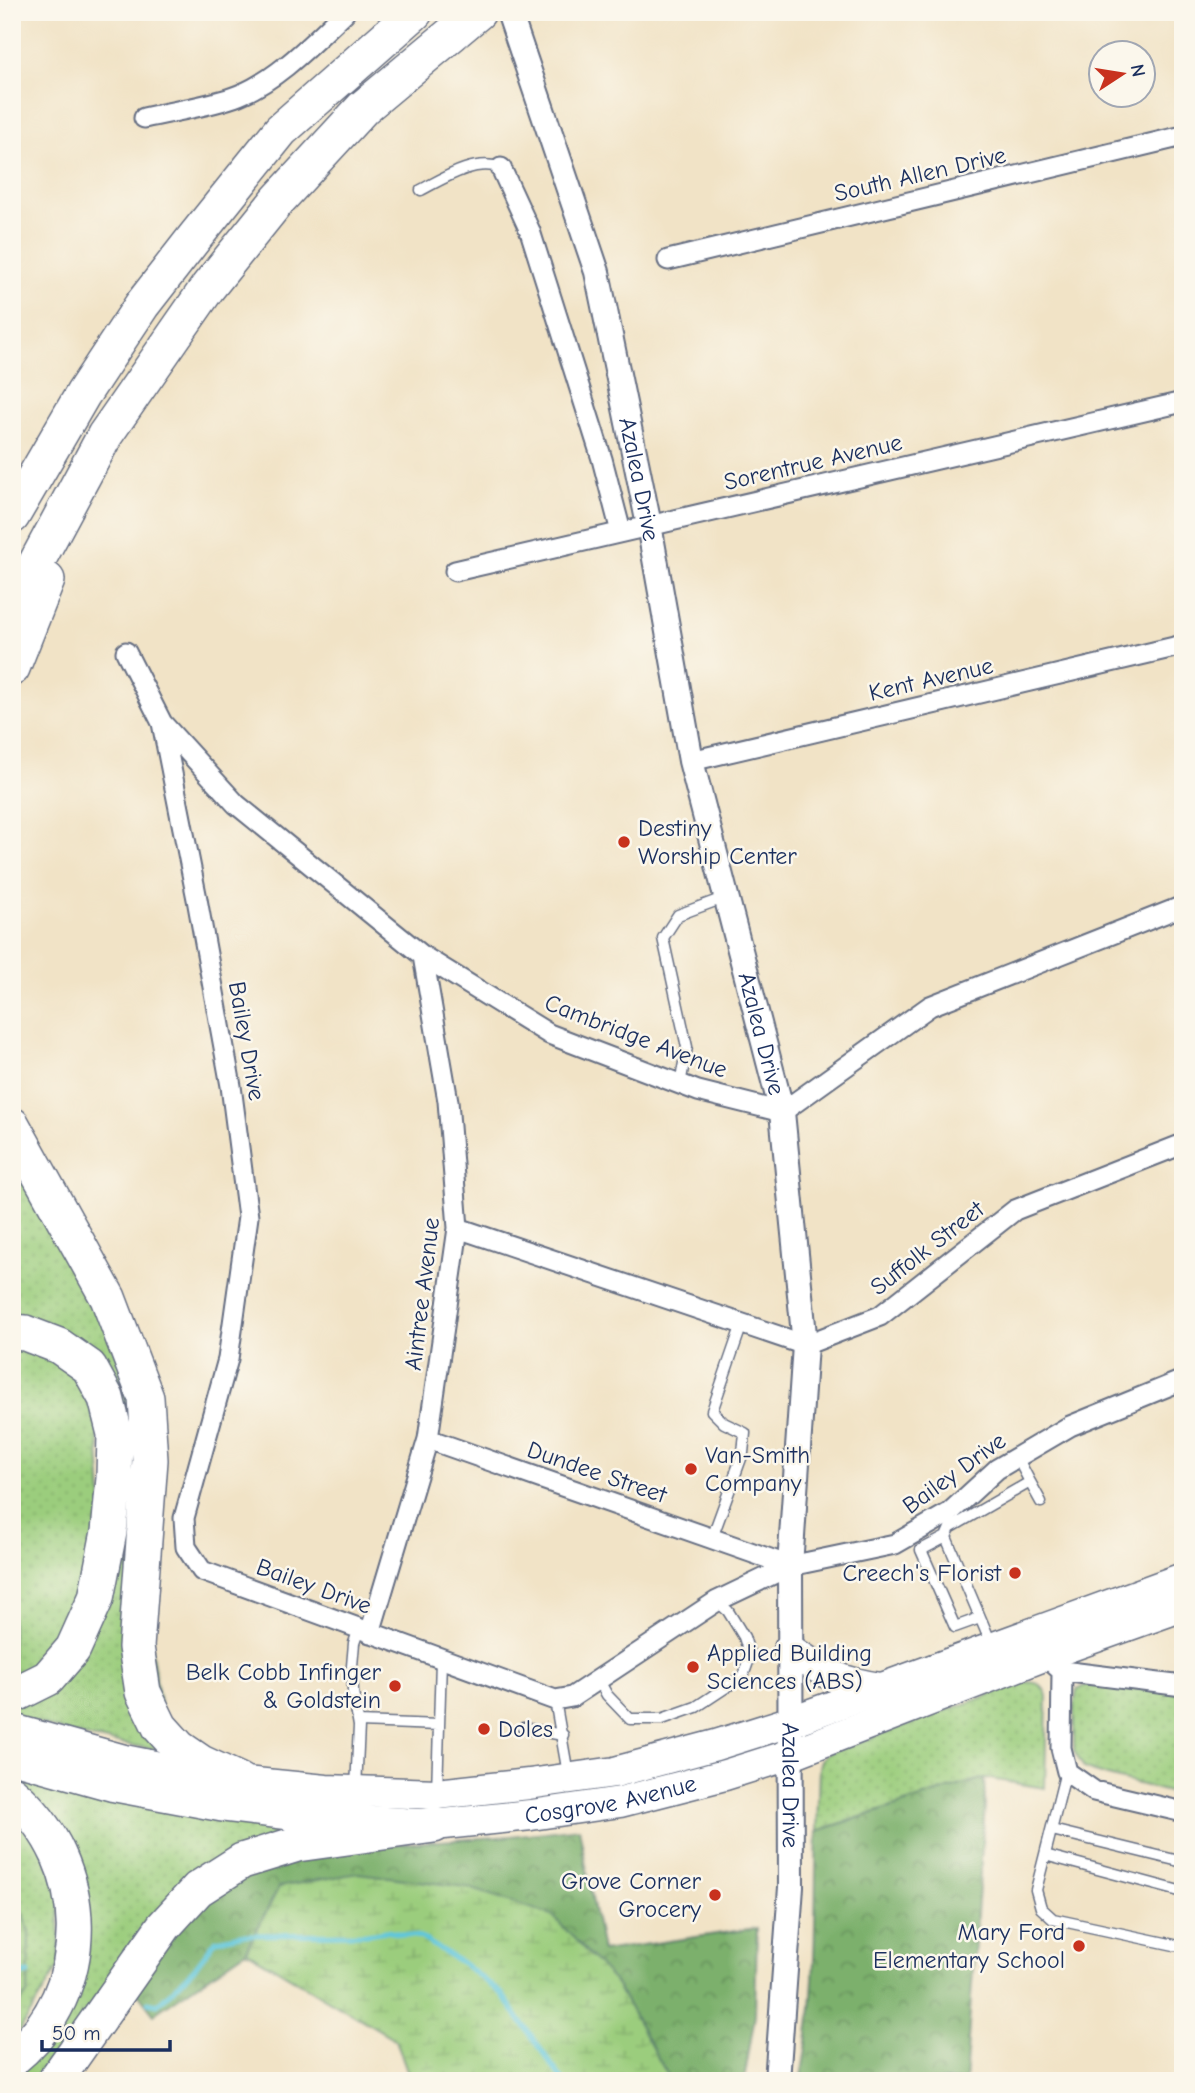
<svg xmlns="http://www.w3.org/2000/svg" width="1195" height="2093" viewBox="0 0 1195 2093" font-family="'Comic Neue',sans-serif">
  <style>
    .grass { fill: url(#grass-dots); stroke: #5b7e6e; stroke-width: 2 }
    .forest { fill: url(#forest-crowns); stroke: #4c7065; stroke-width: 2 }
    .wetland { fill: url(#wetland-marsh); stroke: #5b7e6e; stroke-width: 2 }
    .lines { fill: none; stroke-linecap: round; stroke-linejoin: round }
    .stream { stroke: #5fc6db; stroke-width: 5 }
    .service-casing { stroke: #666e82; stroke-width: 13 }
    .minor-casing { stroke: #666e82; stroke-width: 23 }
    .tertiary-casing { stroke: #666e82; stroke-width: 28 }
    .primary-casing { stroke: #666e82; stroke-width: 33 }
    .motorway-casing { stroke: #666e82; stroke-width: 38 }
    .service { stroke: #fff; stroke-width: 10 }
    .minor { stroke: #fff; stroke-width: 19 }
    .tertiary { stroke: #fff; stroke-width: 24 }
    .primary { stroke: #fff; stroke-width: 30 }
    .motorway { stroke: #fff; stroke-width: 35 }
    .poi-dot { fill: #c8321e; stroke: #fbf7ec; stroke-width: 2.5 }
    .labels { text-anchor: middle; stroke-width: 5; stroke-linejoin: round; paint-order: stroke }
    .street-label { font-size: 24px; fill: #1b2f5e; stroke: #fbf7ec }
    .poi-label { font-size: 24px; fill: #1b2f5e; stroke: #fbf7ec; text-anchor: start }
  </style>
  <defs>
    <pattern id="grass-dots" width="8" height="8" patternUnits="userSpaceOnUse" patternTransform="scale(1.75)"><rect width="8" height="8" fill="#9bcd7d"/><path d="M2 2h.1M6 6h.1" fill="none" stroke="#85b06e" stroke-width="1.8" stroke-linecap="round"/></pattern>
    <pattern id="forest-crowns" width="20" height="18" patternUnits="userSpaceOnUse" patternTransform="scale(1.75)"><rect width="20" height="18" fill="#7cb06c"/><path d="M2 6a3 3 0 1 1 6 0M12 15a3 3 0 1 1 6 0" fill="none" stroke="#65905c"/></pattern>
    <pattern id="wetland-marsh" width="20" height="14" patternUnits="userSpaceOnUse" patternTransform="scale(1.75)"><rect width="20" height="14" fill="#9bcd7d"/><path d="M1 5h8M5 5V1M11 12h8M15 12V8" fill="none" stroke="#85b06e"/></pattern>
  </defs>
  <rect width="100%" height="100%" fill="#fbf7ec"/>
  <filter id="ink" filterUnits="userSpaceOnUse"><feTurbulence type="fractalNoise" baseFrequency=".0143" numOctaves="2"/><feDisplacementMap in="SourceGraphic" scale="14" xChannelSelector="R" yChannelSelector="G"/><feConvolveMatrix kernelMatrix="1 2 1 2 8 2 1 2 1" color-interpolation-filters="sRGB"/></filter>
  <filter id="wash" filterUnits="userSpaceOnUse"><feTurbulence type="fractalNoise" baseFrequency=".00686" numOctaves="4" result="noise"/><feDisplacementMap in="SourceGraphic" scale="28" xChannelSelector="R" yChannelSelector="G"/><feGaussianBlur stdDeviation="1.57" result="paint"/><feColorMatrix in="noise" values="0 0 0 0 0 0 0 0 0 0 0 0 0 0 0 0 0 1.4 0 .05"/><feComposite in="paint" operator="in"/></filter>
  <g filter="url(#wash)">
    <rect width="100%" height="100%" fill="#f1e3c6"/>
    <!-- grass -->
    <path class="grass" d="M12,1143L80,1265L133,1394L134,1545L168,1752L80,1736L12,1715V1704L110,1586L113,1396L12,1318Z
      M12,1339L51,1354L84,1388L98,1432L103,1515L74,1619L54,1653L12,1682Z
      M1025,1682C1037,1682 1043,1684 1047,1696L1045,1788L984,1778L817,1831L819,1768L821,1759L826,1754Z
      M1090,1684L1183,1693V1796L1100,1774L1084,1768L1074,1751V1709L1077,1689Z
      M20,1782L38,1783L281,1827L280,1835L41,2081H12V2072L84,1955Z
      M12,1806L43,1847L59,1897L60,1964L12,2044V2011L28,1992L29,1931L12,1886Z"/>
    <!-- forest -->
    <path class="forest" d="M984,1778L985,1804L965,2081H800C818,2000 814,1914 817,1831Z
      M579,1828L602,1951L757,1928L755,2015L744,2081H671L614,1981L279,1887L246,1951L154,2014L134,1988L191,1908L230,1877L299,1851L511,1836Z"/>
    <!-- wetland -->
    <path class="wetland" d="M358,1873L466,1887L552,1915L614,1981L671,2081H411L396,2040L246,1951L279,1887Z
      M12,1886L29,1931L28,1993L12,2011Z"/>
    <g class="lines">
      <!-- stream -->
      <path class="stream" d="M12,1976L29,1973
        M148,2002L158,2004L194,1969L216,1940L241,1935L367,1934L386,1931L420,1937L462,1963L502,1994L563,2081"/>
    </g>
  </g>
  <g filter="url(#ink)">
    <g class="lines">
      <!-- service casing -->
      <g class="service-casing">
        <path id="service" d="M421,190C444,178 475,158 501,168
          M680,1084L687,1047L663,938L678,915L726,897
          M1017,1457L1030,1482
          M946,1537L950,1528L1030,1482L1041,1502
          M712,1538L743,1453L745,1433L724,1423L712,1411L742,1324
          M980,1618L955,1627L921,1550L946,1537L991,1643
          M598,1679L607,1695L630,1719H662L696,1707L743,1676L750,1656L744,1637L728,1611L717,1601
          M555,1700L568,1774
          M359,1722L439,1725
          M523,1728L563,1735
          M1066,1771L1036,1890L1041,1908L1053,1919L1179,1946L1183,1943
          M356,1788L359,1726L353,1692L352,1666L354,1643L359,1629
          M437,1792L441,1660
          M1052,1830L1183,1862
          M1045,1855L1183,1892"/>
      </g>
      <!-- minor casing -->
      <g class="minor-casing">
        <path id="minor" d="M144,118C173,111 212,106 239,95C279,79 313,42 345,12
          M501,168L530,231L602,459L621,532
          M668,260L1183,136
          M455,571L1183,402
          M126,652L162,723L236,804L423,956L549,1034L698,1091L782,1112L930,1006L1183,906
          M162,723L197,899L231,1086L248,1217L228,1359L184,1518L186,1547L202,1571L555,1700L572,1697L717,1601L790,1566L895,1544L949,1513L997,1469L1070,1426L1183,1380
          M691,761L1183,645
          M458,1228L805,1345L880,1316L1015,1210L1183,1144
          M428,1439L790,1566
          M370,1633L428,1439L458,1228L448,1101L423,956
          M1054,1664L1062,1671L1183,1686
          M1062,1671L1061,1748L1067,1772L1094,1791L1183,1812"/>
      </g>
      <!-- tertiary casing -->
      <g class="tertiary-casing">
        <g id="tertiary">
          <path id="s1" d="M509,12L597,272L649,525L691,761L782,1112L805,1345L790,1566L791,1887L777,2081"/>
        </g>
      </g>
      <!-- primary casing -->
      <g class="primary-casing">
        <g id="primary">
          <path d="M789,1649C826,1674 837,1682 881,1688"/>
          <path d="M12,1729L124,1760L225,1780L326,1790L437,1794L529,1784L615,1772L716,1745L789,1722L1183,1578"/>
          <path id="s2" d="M12,1758L113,1786L220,1806L319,1818L434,1825L531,1815L620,1802L725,1775L789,1755L1046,1655L1183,1606"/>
        </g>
      </g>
      <!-- motorway casing -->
      <g class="motorway-casing">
        <path id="motorway" d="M12,516L83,394L142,305L195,237L281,130L415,12
          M12,608L105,435L208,287L278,200L363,108L478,12
          M12,668L47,580
          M12,1125L108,1298L146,1398L150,1460L136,1647L143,1692L160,1727L179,1748L201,1763L240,1781
          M12,1332L25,1333L59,1346L89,1367L106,1398L115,1434L114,1478L109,1532L96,1598L73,1649L48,1678L12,1696
          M12,1794C93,1862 97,1991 12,2059
          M55,2081L164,1926L198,1889L242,1861L297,1844L434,1825"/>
      </g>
      <!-- service -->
      <use href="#service" class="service"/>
      <!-- minor -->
      <use href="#minor" class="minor"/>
      <!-- tertiary -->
      <use href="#tertiary" class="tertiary"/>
      <!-- primary -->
      <use href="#primary" class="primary"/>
      <!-- motorway -->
      <use href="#motorway" class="motorway"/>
    </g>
  </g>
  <!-- markers -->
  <g class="poi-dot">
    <circle cx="624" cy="842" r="7"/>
    <circle cx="691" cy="1469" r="7"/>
    <circle cx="1015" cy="1573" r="7"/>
    <circle cx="693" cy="1667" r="7"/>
    <circle cx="395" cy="1686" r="7"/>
    <circle cx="484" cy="1729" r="7"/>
    <circle cx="715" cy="1895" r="7"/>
    <circle cx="1079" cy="1946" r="7"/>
  </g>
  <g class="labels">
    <!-- street labels -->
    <g class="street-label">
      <text transform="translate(920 174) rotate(-13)" y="8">South Allen Drive</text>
      <text transform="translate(813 462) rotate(-13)" y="8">Sorentrue Avenue</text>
      <text dy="8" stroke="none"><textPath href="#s1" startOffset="486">Azalea Drive</textPath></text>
      <text transform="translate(931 679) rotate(-13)" y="8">Kent Avenue</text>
      <text dy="8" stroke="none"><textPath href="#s1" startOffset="1054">Azalea Drive</textPath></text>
      <text transform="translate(636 1036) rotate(21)" y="8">Cambridge Avenue</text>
      <text transform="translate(247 1041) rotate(80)" y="8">Bailey Drive</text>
      <text transform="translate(927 1248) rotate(-38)" y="8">Suffolk Street</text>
      <text transform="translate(422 1294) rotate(-83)" y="8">Aintree Avenue</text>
      <text transform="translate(597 1472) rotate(19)" y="8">Dundee Street</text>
      <text transform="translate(954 1473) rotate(-36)" y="8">Bailey Drive</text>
      <text transform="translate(314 1586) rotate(20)" y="8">Bailey Drive</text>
      <text dy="8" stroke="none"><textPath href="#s1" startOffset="1810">Azalea Drive</textPath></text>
      <text dy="8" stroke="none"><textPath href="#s2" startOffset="607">Cosgrove Avenue</textPath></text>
    </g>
    <!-- poi labels -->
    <g class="poi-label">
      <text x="638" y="836">Destiny<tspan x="638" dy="28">Worship Center</tspan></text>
      <text x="705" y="1463">Van-Smith<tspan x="705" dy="28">Company</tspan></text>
      <text x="1001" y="1581" text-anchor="end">Creech's Florist</text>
      <text x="707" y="1661">Applied Building<tspan x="707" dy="28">Sciences (ABS)</tspan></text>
      <text x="381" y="1680" text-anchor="end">Belk Cobb Infinger<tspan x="381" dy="28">&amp; Goldstein</tspan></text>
      <text x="498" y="1737">Doles</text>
      <text x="701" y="1889" text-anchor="end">Grove Corner<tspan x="701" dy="28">Grocery</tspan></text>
      <text x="1065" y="1940" text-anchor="end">Mary Ford<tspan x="1065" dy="28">Elementary School</tspan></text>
    </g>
  </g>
  <!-- margin -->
  <rect width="1195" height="2093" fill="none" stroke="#fbf7ec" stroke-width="42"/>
  <!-- north arrow -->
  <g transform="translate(1122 74) rotate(78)"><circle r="33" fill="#fbf7ec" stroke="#a1a7b3" stroke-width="2"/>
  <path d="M0-5L12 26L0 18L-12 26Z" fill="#c8321e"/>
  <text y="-10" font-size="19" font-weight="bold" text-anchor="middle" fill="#1b2f5e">N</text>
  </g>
  <!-- scale -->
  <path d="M42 2040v10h128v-10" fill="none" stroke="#1b2f5e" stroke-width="3.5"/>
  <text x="52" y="2040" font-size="21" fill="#1b2f5e" stroke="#fbf7ec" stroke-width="5" paint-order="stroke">50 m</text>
</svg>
